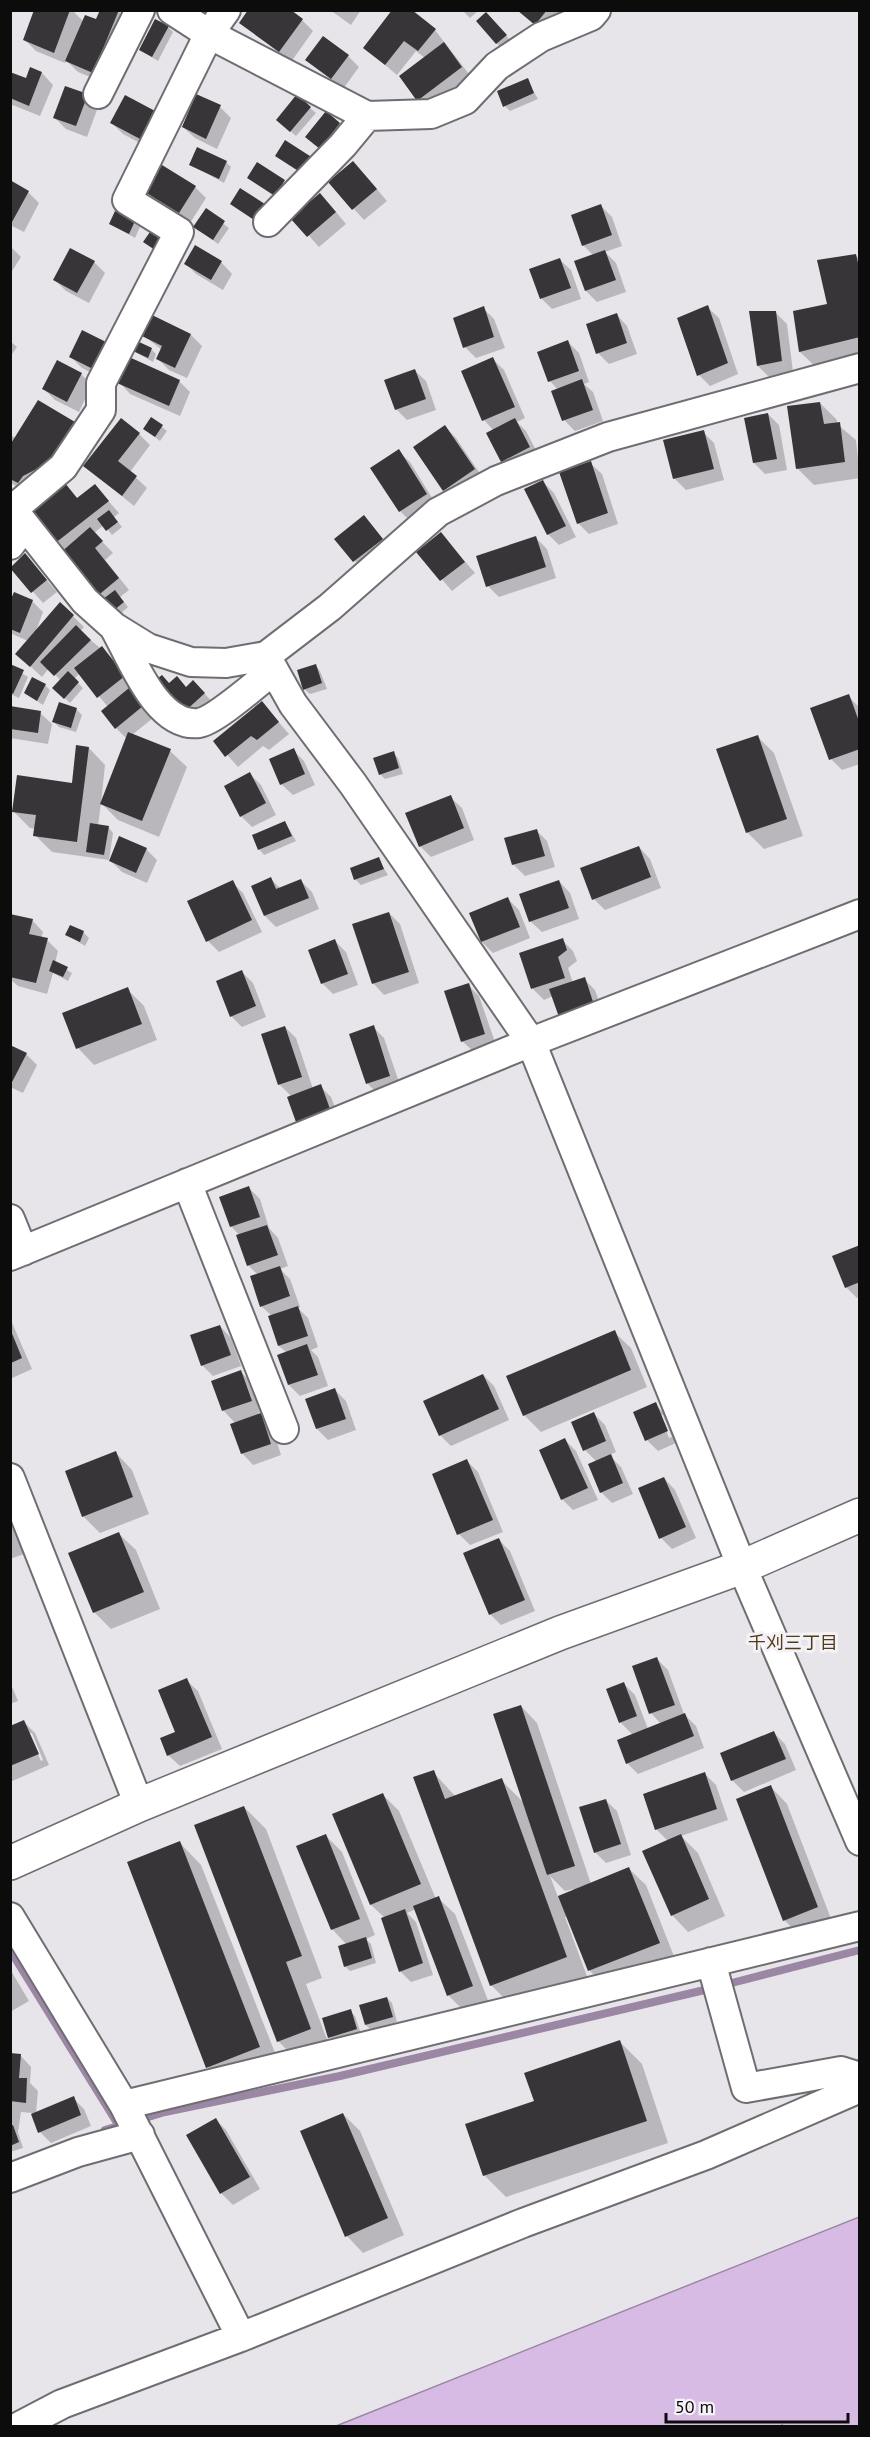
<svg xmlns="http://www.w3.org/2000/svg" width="870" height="2437" viewBox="0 0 870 2437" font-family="'PT Sans','Noto Sans JP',sans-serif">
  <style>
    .water { fill: #d8bbe5; stroke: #9b86a4; stroke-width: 1.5 }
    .shadow { fill: #0003; fill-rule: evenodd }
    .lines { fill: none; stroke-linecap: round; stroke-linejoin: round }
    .stream { stroke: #9b86a4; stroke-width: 8 }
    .river { stroke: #d8bbe5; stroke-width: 44 }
    .building { fill: #373538 }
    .minor-casing { stroke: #6f6d71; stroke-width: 32 }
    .tertiary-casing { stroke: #6f6d71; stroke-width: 36 }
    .minor { stroke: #fff; stroke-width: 28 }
    .tertiary { stroke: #fff; stroke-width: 33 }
    .labels { text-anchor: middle; stroke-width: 6; stroke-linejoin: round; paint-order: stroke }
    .neighbourhood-label { font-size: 18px; fill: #503d17; stroke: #f5f2f7 }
  </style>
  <rect width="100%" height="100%" fill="#e8e5ea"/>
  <!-- water -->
  <path class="water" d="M859,2217V2391L780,2426H336Z"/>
  <!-- shadow -->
  <path class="shadow" d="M36,10H72L84,22L97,21L118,11L130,22L105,83L78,72L66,60L65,63L36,51L25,40Z
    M330,10H361L351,25Z
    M462,10H479L470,18Z
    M517,10H567L547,35Z
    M486,14L511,41L502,49L478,22Z
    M302,20L313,31L291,62L241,23Z
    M168,27L173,32L158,61L140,50Z
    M435,30L472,78L430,111L401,77L425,58L416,51L397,75L365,48Z
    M348,56L359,67L343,89L307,60Z
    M31,69L42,73L53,85L40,116L10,104V73L27,79Z
    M527,80L538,99L510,111L505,106Z
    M87,96L98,107L87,137L66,129L55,118Z
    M126,97L153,150L123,134L112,123Z
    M297,97L316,113L296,136L283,125Z
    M220,107L231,118L217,149L195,138L183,127Z
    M326,113L345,130L325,153L312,142Z
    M226,162L231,167L224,183L190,164Z
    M258,164L289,187L281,201L249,178Z
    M364,174L387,201L364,220L330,183Z
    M10,182L28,192L39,203L24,232L10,225Z
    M195,187L206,198L190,223L158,202L147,191Z
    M331,206L346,224L319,247L293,218Z
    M601,206L612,217L622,246L605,252L616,263L626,292L597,302L586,291L594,256L583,245Z
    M206,211L229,228L218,244L195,227Z
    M115,213L140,227L135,238L110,224Z
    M10,246L21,257L10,274Z
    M195,247L221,262L232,274L223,290L196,274L185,263Z
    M855,255L860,259V358L817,368L800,352L795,312L828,305Z
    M559,259L571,270L581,299L552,309L541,298Z
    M94,262L105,273L89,303L66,291L55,280Z
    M707,307L719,318L738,374L710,386L699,375Z
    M483,308L494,319L505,348L476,358L465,347Z
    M776,313L787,324L793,372L769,377L758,366Z
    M616,314L627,326L637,354L609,364L598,353Z
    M153,317L191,335L202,346L187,378L169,370L158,359L162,350L144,336Z
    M83,332L106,380L82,368L71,357Z
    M10,341L17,347L10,357Z
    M568,342L579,353L589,382L584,384L593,392L603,421L575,431L564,420L558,390L550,381Z
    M151,349L156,354L153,362L134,351Z
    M493,359L504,370L525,418L517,422L526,431L540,458L513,472L502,461L494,431L484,420L463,372Z
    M414,370L426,381L436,410L407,420L396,409Z
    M81,374L92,385L79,412L55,400L44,389Z
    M179,381L190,392L180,416L130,394L119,382Z
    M39,402L74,424L91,440L35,499L10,482V434L16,439Z
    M820,403L837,420V424L856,440L860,478L814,485L797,468Z
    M768,414L779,425L787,470L765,474L754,463Z
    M152,419L167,431L160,441L145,429Z
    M445,427L456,438L485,481L455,501L444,490L415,447Z
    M703,432L714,443L724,480L686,490L675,479L665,442Z
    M139,434L150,445L130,472L147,488L134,506L85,466Z
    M398,451L410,462L437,506L411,522L400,511L373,468Z
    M590,463L602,474L618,524L589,534L578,523Z
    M543,482L554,493L576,537L559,545L548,534Z
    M65,485L78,499L95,486L119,513L114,517L122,527L112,535L104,525L94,533L113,553L105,560L129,590L120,597L128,607L119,615L108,608L55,543Z
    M364,517L393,551L365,572L336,539Z
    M441,534L475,573L452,591L418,552Z
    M535,537L547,549L556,578L499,597L488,586Z
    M25,555L57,592L43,603L11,567Z
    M32,601L43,612L36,631L73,616L84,627L80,631L113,659L135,688L130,691L153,718L132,735L170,751L187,767L159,837L118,820L101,803L98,826L108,827L113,833L109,860L52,852L35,835L36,829L30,828L14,812L73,784L89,748L105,765L101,803L127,739L116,728L108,707L80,673L74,679L83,688L70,703L54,688L61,681L49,668L42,677L17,654L28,641L10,633V605Z
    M315,665L320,671L327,689L310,694L304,689Z
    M10,666L28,677L19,698L10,694Z
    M45,685L50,690L43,705L25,693Z
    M170,685L204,693L215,705L195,723Z
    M848,696L859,707L860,764L842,770L831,759Z
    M262,703L289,734L269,750L263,746L238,767L215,741Z
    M60,704L77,710L82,715L76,732L59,727L54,722Z
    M10,708L40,713L52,724L48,744L10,738Z
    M757,736L774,753L803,836L764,849L747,832Z
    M293,750L304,761L315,785L293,795L281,784Z
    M393,753L398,758L403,774L385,779L380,774Z
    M250,774L261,785L276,815L252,827L241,816Z
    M450,797L462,808L474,840L431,857L420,846Z
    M285,822L296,841L264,855L259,849Z
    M536,830L547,841L555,867L525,876L514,865L506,839Z
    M639,847L650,859L661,888L605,910L594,899Z
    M146,849L157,860L147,883L122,872L111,861Z
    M378,859L388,875L361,885L355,879Z
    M271,879L281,889L301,881L312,892L319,909L276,927L265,916Z
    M559,881L570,893L579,919L542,932L530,921Z
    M232,882L243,893L262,932L219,952L208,941Z
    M508,899L519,910L530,938L493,953L482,942Z
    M389,913L400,924L419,983L384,995L373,983Z
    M10,915L32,920L43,932L41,938L47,940L58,951L55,963L72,973L68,981L53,973L47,994L18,986L10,979Z
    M83,932L89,938L85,946L67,935Z
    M562,940L573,951L577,961L568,968L573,983L584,979L595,990L604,1016L553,996L544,1000L533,989L521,954Z
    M335,941L346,952L358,985L333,994L322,983Z
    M242,972L253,983L266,1017L242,1027L231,1016Z
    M468,985L479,996L496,1045L474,1052L462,1041Z
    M127,989L144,1006L157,1040L94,1065L78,1048Z
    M285,1027L296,1038L313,1089L320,1086L331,1097L340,1120L309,1132L298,1121L292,1097L279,1084Z
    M373,1027L384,1038L401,1088L379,1095L368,1084L351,1035Z
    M10,1047L26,1054L37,1065L23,1093L10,1087Z
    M249,1188L260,1199L269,1228L278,1238L288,1266L280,1269L290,1279L300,1307L298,1308L308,1318L318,1347L311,1350L318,1357L328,1386L300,1396L289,1385L287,1353L279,1346L269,1317L272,1316L261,1306L258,1275L248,1265L240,1236L231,1226Z
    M860,1247V1297L857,1298L846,1287Z
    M10,1318L32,1369L10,1379Z
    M220,1326L231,1338L241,1366L213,1376L202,1365Z
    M614,1332L631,1348L647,1387L541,1432L524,1415Z
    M241,1372L252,1383L262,1412L258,1413L272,1426L281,1455L253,1465L242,1453L236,1424L223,1410Z
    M483,1375L494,1386L509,1420L451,1446L440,1435Z
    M335,1390L346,1401L356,1430L328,1440L317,1429Z
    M655,1404L666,1415L678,1442L658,1451L647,1440ZM660,1415H663L672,1437L669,1438Z
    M594,1414L605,1425L616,1452L609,1455L621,1467L633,1494L612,1503L601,1492L597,1462L585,1450Z
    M565,1440L576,1451L598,1500L573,1510L562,1499Z
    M116,1453L132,1470L149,1514L100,1533L83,1516Z
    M467,1461L478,1472L503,1532L470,1545L459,1534L434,1475Z
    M664,1478L675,1490L696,1538L672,1549L661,1538Z
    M10,1517L24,1554L10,1559Z
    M119,1534L136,1550L160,1609L111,1629L94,1612Z
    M499,1540L510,1551L535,1611L501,1625L490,1614Z
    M657,1659L668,1670L684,1714L696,1726L704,1748L638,1774L627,1763L633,1735L620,1722L624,1684L635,1695L648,1729L661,1724L651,1713L634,1667Z
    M186,1680L198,1691L222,1749L180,1766L168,1755L177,1732Z
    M10,1682L18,1701L10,1704Z
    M521,1706L537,1723L591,1884L629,1869L646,1885L675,1959L606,1987L590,1971L568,1916L565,1917L588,1979L513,2007L491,1985L433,1772L456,1797L501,1780L525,1804ZM550,1876L565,1891L573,1889L574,1891L558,1897Z
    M24,1722L35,1733L49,1765L10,1782V1728ZM28,1733H32L43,1760L41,1761Z
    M774,1733L785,1744L796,1770L744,1792L732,1780L722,1754Z
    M705,1774L716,1785L728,1820L681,1836L698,1853L725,1916L688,1932L672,1915L668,1841L656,1829Z
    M771,1787L787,1804L833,1924L801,1936L784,1920Z
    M382,1794L399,1811L436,1899L438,1898L455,1914L489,2003L465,2012L449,1996L416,1909L407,1913L416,1922L433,1975L411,1982L400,1971L385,1918L371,1905L333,1815Z
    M605,1800L617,1811L631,1855L606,1863L595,1852Z
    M244,1807L266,1829L322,1978L306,1984L331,2050L300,2063L278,2041Z
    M325,1835L342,1852L375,1935L366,1939L371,1944L376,1963L350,1971L345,1966L347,1945L332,1929Z
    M180,1843L201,1865L281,2068L229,2089L208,2067Z
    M10,1969L29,2001L10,2012Z
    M387,1998L392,2003L397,2022L371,2030L366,2025Z
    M350,2011L355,2016L361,2034L335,2043L330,2037Z
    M620,2042L642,2064L668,2143L506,2197L484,2175L536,2102Z
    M10,2055H20L31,2067L30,2083L38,2091L36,2113L73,2098L84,2109L91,2126L51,2143L40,2132L32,2113L21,2112L18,2132L23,2148L10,2152Z
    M343,2114L360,2131L404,2235L363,2253L347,2236Z
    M215,2119L226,2130L260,2189L233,2205L222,2194L188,2135Z"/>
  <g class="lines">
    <!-- stream -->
    <path class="stream" d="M10,1950L119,2126
      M724,1985L860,1950
      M105,2130L165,2112L340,2076L713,1988"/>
    <!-- river -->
    <path class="river" d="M805,2426L860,2405"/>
  </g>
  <!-- building -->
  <path class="building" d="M34,10H70L54,53L23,40Z
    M100,10H119L93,73L65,61L85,15L96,19Z
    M248,10H291L303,19L279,52L239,23Z
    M392,10H412L436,29L418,51L404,41L385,65L363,48Z
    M517,10H547L535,25Z
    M486,12L507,35L496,44L476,21Z
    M155,19L169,26L152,57L139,50Z
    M323,36L349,55L331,79L305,60Z
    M444,42L462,67L417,101L399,76Z
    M30,67L42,72L29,106L10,98V72L26,78Z
    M528,78L534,93L503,107L497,91Z
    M65,86L88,94L76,126L53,118Z
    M196,94L221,105L206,139L182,127Z
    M297,94L311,107L290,132L276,120Z
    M125,95L157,112L142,140L110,123Z
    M326,111L340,123L320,149L305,137Z
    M285,140L313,158L303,174L275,156Z
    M197,147L227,161L219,179L189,165Z
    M353,161L377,189L352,210L328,182Z
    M257,162L285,180L275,196L247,178Z
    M162,165L196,186L179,213L145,192Z
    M10,180L29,191L12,222L10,221Z
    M240,188L268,206L257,222L230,204Z
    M320,193L336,212L307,237L290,218Z
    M601,204L612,235L582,246L571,215Z
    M206,208L225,221L213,240L193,227Z
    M115,211L135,221L129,234L109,224Z
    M152,229L164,238L155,250L143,242Z
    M195,245L222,261L211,280L184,264Z
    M70,248L95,261L77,293L53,280Z
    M605,250L616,280L585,291L574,261Z
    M856,254L860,272V337L799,352L793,311L827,304L817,260Z
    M560,258L571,288L540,299L529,269Z
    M708,305L728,363L697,376L677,318Z
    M484,306L494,337L463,348L453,318Z
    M749,311H776L782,361L757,366Z
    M617,313L627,343L596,354L586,324Z
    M152,315L191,334L175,368L156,359L162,346L142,336Z
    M82,330L108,343L95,370L69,357Z
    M568,340L579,371L548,382L537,352Z
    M137,341L152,348L148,358L133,351Z
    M129,357L180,380L169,406L117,383Z
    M493,357L515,407L482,421L461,371Z
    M57,360L82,373L67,402L42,389Z
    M415,369L426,399L395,410L384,380Z
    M582,379L593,410L562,421L551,391Z
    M38,400L75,422L52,461L23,476L18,483L10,479V445Z
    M820,402L824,424L840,422L845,462L796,469L787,406Z
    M768,413L777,459L753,463L744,418Z
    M151,417L163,425L155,437L143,429Z
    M121,418L140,433L118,461L137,476L122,496L83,466Z
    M515,418L530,447L501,462L486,433Z
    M445,425L475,469L443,491L413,447Z
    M704,430L714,469L673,479L663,440Z
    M399,449L427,494L399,512L370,468Z
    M591,461L608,513L577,524L559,472Z
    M543,480L566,526L547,535L524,489Z
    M65,483L77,498L95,484L109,501L54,544L29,511Z
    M109,510L118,522L106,531L97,519Z
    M364,515L383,539L353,562L334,539Z
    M90,527L103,541L95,548L119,578L95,598L59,554Z
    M441,532L465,562L440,581L416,552Z
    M536,536L546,567L486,587L476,556Z
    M25,553L47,580L31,593L10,568Z
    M115,590L124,602L113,611L103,599Z
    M14,592L33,600L20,633L10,629V601Z
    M60,602L74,615L30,667L15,654Z
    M76,625L91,640L54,676L40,662Z
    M102,646L125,676L97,698L74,668Z
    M10,664L24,670L13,694L10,692Z
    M316,664L322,683L303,690L297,670Z
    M68,671L79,682L64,699L52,688Z
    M162,675L169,683L177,676L186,687L193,680L205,693L183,713L154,681Z
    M32,677L46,684L37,701L24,693Z
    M129,688L143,706L115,729L101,711Z
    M849,694L860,724V749L829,760L810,708Z
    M262,701L279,722L257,740L251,736L225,757L213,741Z
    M59,702L77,708L71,728L52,722Z
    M10,706L41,711L38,733L10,729Z
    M128,732L171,749L142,821L100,804Z
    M758,735L787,819L746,833L716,749Z
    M76,745L89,747L77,842L33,836L36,815L12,812L17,775L72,783Z
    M294,748L305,774L280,785L269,759Z
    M394,751L399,768L379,775L373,758Z
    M250,772L266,803L240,817L224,786Z
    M451,795L464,828L419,847L405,813Z
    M285,821L292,836L258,850L252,835Z
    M90,823L109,826L104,855L86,852Z
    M537,829L545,856L512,865L504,838Z
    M119,836L147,848L136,873L109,861Z
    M639,846L651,877L592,900L580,868Z
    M379,857L384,869L354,880L350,868Z
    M271,877L276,889L301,879L309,898L264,916L251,886Z
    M233,880L252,920L206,942L187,901Z
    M559,880L569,908L529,922L519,894Z
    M508,897L520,927L481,942L469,913Z
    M389,912L409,972L372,984L352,924Z
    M10,914L33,919L29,934L48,938L36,983L10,977Z
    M70,925L84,931L80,942L65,935Z
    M563,938L567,950L558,957L565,978L531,989L519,953Z
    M335,939L348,974L321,984L308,950Z
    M53,960L68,967L63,977L49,971Z
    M242,970L256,1006L230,1017L216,981Z
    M585,977L594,1005L559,1017L549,989Z
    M469,983L485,1034L461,1042L444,991Z
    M128,987L142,1024L76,1049L62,1013Z
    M374,1025L390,1076L366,1084L349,1034Z
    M285,1026L302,1077L278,1085L261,1034Z
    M10,1045L27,1053L10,1086Z
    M321,1084L330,1109L296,1122L287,1097Z
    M249,1186L260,1217L230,1227L219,1197Z
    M267,1225L278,1255L247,1266L236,1235Z
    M860,1245V1282L845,1288L832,1256Z
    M280,1266L290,1296L260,1307L250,1276Z
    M298,1306L308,1336L278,1346L268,1316Z
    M220,1325L231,1355L201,1366L190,1335Z
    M615,1330L631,1370L523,1416L506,1376Z
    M11,1331L22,1358L11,1363Z
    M307,1344L318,1375L288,1385L277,1355Z
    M241,1370L252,1401L222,1411L211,1381Z
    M483,1374L499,1409L439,1436L423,1401Z
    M335,1388L346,1419L316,1429L305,1399Z
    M656,1402L668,1431L645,1441L633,1412Z
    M594,1412L606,1441L583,1451L571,1422Z
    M261,1413L271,1444L241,1454L230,1424Z
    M565,1438L588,1488L561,1500L539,1450Z
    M116,1451L133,1497L82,1517L65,1471Z
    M611,1454L623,1483L600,1493L588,1464Z
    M467,1459L493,1520L457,1535L432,1474Z
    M664,1477L686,1527L659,1539L638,1488Z
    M119,1532L144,1592L93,1613L68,1553Z
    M499,1538L525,1600L489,1615L463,1553Z
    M657,1657L675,1705L649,1714L632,1666Z
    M187,1678L212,1737L167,1756L160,1738L175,1732L158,1690Z
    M624,1682L637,1716L619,1723L606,1689Z
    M521,1705L575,1866L547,1875L493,1714Z
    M685,1713L694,1736L626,1764L617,1740Z
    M24,1720L39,1754L10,1766V1726Z
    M774,1731L786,1759L731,1781L720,1753Z
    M434,1770L445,1799L502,1778L567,1957L490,1986L413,1777Z
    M705,1772L717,1809L655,1830L643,1794Z
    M771,1785L818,1907L783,1921L736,1799Z
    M383,1793L421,1884L370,1905L332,1814Z
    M606,1799L621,1844L594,1853L579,1807Z
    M244,1806L302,1956L286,1962L311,2029L277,2042L194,1825Z
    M326,1834L360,1919L331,1930L296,1846Z
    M681,1834L709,1899L671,1916L642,1851Z
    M180,1841L260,2047L206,2068L127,1862Z
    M629,1867L660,1943L588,1971L558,1896Z
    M439,1896L473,1986L447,1996L413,1906Z
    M405,1909L423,1963L399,1972L381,1918Z
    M366,1937L372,1958L344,1967L338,1946Z
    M387,1997L393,2017L365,2025L359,2005Z
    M351,2009L357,2029L328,2038L322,2018Z
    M620,2040L647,2121L483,2176L465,2124L534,2101L524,2073Z
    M10,2053L21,2054L19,2078H27L26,2103L10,2101Z
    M74,2096L81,2115L38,2133L31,2114Z
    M343,2113L388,2218L345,2237L300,2131Z
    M216,2118L250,2177L220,2194L186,2135Z
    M13,2125L19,2142L10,2146V2126Z"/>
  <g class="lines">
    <!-- minor casing -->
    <g class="minor-casing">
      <path id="minor" d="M172,10L209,34L367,116L431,114L465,100L497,66L541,37L591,16L596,10
        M98,94L140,10
        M268,222L343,145L367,116
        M10,506L85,601L114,627L148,648L191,662L226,663L266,656L330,607L438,512L496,481L608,437L860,368
        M13,509L63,467L101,410V383L179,232L127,200L209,34L226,10
        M10,545L25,525
        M115,629C132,659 157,728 199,723C216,720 258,682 274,670
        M266,656L293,704L353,784L531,1042L742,1567L860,1841
        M187,1183L284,1429
        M10,1219L23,1251
        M10,1256L531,1042L860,914
        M10,1478L139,1805
        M10,1917L124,2105L241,2337
        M711,1962L746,2088L841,2071L860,2077
        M124,2105L860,1926
        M10,2178L78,2152L140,2135
        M20,2426L62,2404L241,2337L523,2223L706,2155L860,2088"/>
    </g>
    <!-- tertiary casing -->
    <g class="tertiary-casing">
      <path id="tertiary" d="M10,1863L139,1805L560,1633L742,1567L860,1515"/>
    </g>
    <!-- minor -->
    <use href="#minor" class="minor"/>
    <!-- tertiary -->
    <use href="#tertiary" class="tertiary"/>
  </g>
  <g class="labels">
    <!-- neighbourhood labels -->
    <g class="neighbourhood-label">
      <text x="793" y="1649">千刈三丁目</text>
    </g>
  </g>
  <!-- border -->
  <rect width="870" height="2437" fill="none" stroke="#0d0c0d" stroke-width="24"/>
  <!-- scale -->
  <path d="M666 2413v9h182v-9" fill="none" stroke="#0d0c0d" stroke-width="3"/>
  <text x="675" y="2413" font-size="18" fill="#0d0c0d" stroke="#f5f2f7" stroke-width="4.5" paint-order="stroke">50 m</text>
</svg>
